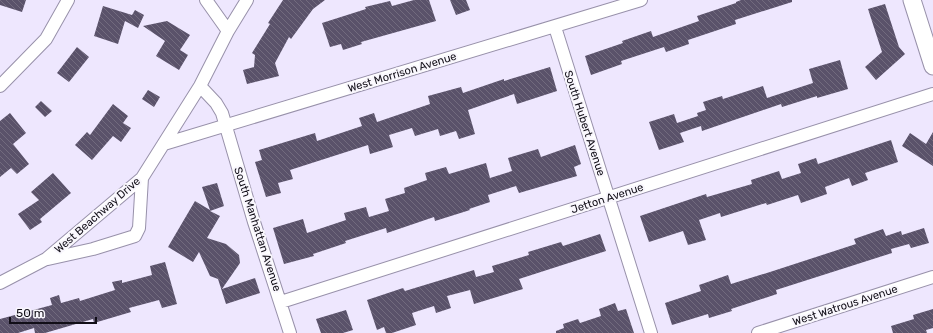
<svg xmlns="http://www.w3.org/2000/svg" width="933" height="333" viewBox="0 0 933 333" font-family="Rubik,sans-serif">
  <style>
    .building { fill: url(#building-back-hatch) }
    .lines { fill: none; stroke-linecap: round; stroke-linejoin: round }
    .street-casing { stroke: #9891aa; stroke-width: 14 }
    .secondary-casing { stroke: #9891aa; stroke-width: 19 }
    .street { stroke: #fff; stroke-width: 12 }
    .secondary { stroke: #fff; stroke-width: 17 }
    .labels { text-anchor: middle; stroke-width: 4; stroke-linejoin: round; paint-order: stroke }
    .street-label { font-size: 11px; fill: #110e17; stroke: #f9f7fd }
  </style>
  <defs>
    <pattern id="building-back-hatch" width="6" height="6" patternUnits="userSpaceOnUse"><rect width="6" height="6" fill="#5a526a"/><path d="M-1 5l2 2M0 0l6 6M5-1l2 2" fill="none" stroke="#726b7e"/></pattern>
  </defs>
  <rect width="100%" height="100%" fill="#eee7fe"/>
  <!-- building -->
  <path class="building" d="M0,0H26L22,12L0,5Z
    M283,0H325L313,9L291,39L289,37L275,63L279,76L247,84L243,70L254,67L255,55L252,53L270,24L268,23Z
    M414,0H429L436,21L361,42L362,44L343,50L341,44L330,47L322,23L366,9L365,7L390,1L392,6Z
    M450,0H466L470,10L456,15Z
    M741,0H792V2L735,20L736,24L688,40L689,44L666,52L664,47L621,61L622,64L591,75L585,56L623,43L622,41L651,31L653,37L699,21L697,16L736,3V2Z
    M885,4L899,47L905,54L876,80L865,67L882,52L868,9Z
    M103,6L132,15L135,10L144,15L138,28L125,21L118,44L94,36Z
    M167,21L190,35L180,50L188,55L179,70L156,56L165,41L143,26Z
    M77,47L89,57L69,82L57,73Z
    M840,60L848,89L817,98V96L782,107L781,104L702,131L701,126L680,133L684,142L659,150L649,122L674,114L677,123L698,116L697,113L706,110L703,102L722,96L723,99L763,86L767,98L813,83L809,69Z
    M550,67L557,91L517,104L514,94L468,110L475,134L459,139L456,131L440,136L438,129L415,136L412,128L389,135L393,147L370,154L368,145L290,170L293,179L278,183L281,193L266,197L255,162L262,160L259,150L315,133L317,141L362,126L359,118L374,113L377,122L430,104L428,96L461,87L463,93L504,79V81Z
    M148,90L160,97L154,107L142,99Z
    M41,101L52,111L45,117L35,107Z
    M113,104L128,116L123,123L131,128L121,142L113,136L92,160L75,145L87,132L90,135Z
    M10,113L26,133L13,144L29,164L17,174L11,168L0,177V121Z
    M933,132V166L902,146L910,133L926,144Z
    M891,140L898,162L865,173L868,180L852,186L849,178L825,187L827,194L801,203L798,195L767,205L766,203L721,217L720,213L699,220L706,240L688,245L683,231L649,242L640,216L706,194L707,197L752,184L751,180L779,171L782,179L801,173L798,164L816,158L818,164Z
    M575,145L581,164L574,167L577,176L519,193L516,186L488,195L490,202L469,209L470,210L435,221L434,217L387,233L386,228L345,241L346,243L313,254L314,256L284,264L273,228L303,219L307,233L346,220L344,213L366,207L369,217L389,211L385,199L405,193L404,188L427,180L425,173L446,167L449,174L486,163L490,178L512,171L508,158L538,149L541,157Z
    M53,173L71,193L40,219L42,222L30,230L18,214L39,200L31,192Z
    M217,183L224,206L210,211L220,216L207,238L226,244L239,255L240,263L222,289L255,278L260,293L226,304L218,279L210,276L199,252L193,262L168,247L195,201L210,210L202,187Z
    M924,228L929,243L911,248L909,244L891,249L892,253L776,290L777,294L731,309L732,311L709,318L708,314L672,325L665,303L701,291L699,285L728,275L731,284L770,272L856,244L854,239L883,229L886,236L901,231L902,235Z
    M600,234L606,251L519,279L523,289L474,304L470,290L447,296L451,308L436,313L434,306L412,313L416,325L392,333H386L384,327L377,330L367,300L403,288L405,291L474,270L476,277L494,272L492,266L529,255L528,252L561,242L563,246Z
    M165,262L177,304L162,308L159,300L129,308L131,312L94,323L93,319L45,333H35L34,328L18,333H0V319L52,305L50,298L59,295L61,303L79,298L80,301L115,290L112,282L122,280V283L152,275L150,266Z
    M615,303L618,311L626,309L634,333H556V331L564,328L563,324L578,319L580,323L601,316L599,309Z
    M933,309V328L926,330L927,333H893L891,326L914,319L913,315Z
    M346,310L353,330L343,333H321L316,319Z"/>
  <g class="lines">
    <!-- street casing -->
    <g class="street-casing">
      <path id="street" d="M206,0L228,31
        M555,27L651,333
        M0,86L46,39L68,0
        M200,86L216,103L222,113L254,222L290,333
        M164,144L641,0
        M48,259L93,249L135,236L139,228L142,178
        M0,283L46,259L142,178L200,86L228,31L247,0
        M281,302L933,94
        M758,333L933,277"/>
    </g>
    <!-- secondary casing -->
    <g class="secondary-casing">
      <path id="secondary" d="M912,0L933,66"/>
    </g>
    <!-- street -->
    <use href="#street" class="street"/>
    <!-- secondary -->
    <use href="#secondary" class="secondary"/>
  </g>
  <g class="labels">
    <!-- street labels -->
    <g class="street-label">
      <text transform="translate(402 72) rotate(-17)" y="4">West Morrison Avenue</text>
      <text transform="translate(585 123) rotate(72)" y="4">South Hubert Avenue</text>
      <text transform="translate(607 198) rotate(-18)" y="4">Jetton Avenue</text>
      <text transform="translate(97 215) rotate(-41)" y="4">West Beachway Drive</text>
      <text transform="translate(258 229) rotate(72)" y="4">South Manhattan Avenue</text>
      <text transform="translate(845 305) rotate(-18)" y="4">West Watrous Avenue</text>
    </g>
  </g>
  <!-- scale -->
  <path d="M10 317v6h86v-6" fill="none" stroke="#110e17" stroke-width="2"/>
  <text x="16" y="317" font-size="12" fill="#110e17" stroke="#f9f7fd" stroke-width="3" paint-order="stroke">50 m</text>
</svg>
